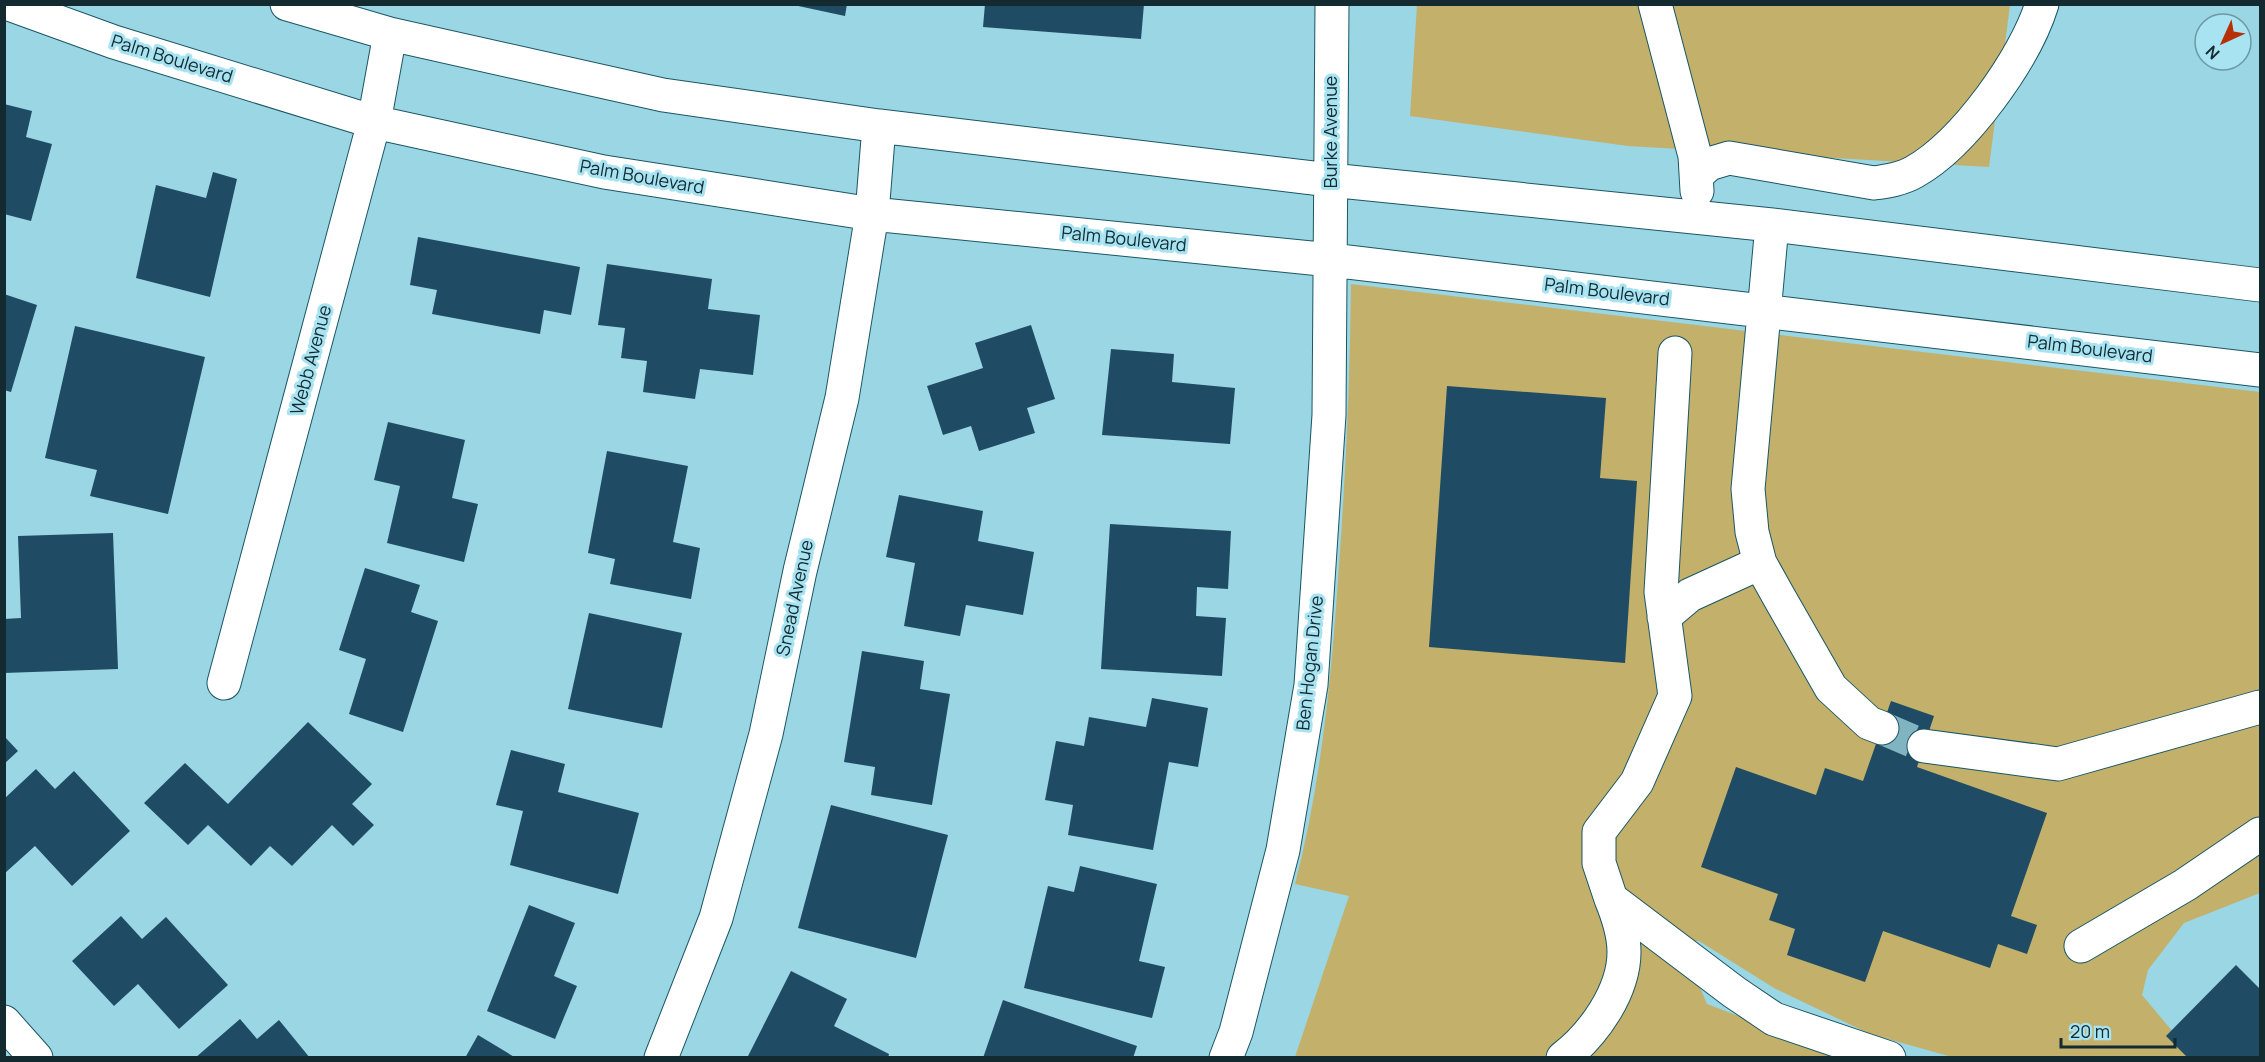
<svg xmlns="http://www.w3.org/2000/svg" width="2265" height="1062" viewBox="0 0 2265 1062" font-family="Manrope,sans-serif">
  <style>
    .green { fill: #c2b06b }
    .building { fill: #1f4c64 }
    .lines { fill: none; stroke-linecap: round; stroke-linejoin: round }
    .minor-tunnel { stroke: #80b4c0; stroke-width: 33; stroke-dasharray: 33 16; stroke-linecap: butt }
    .minor-casing { stroke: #1a5663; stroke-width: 35 }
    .minor { stroke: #fff; stroke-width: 33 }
    .labels { text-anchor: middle; stroke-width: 6; stroke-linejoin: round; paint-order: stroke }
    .street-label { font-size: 18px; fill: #122a30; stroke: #a8e3f2 }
  </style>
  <rect width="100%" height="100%" fill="#9bd6e4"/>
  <!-- green -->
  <path class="green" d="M1417,5H2010L1989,167L1628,146L1410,116Z
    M1351,284L2260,392V893L2184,923L2148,970L2142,995L2194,1057H1952L1870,1034L1774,988L1699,941L1681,943L1707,1004L1846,1057H1295L1349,896L1295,884C1322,780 1332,672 1339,565C1346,471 1350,378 1351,284Z"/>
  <!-- building -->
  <path class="building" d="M789,4H847L845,16Z
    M985,4H1144L1141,39L983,27Z
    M4,104L32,111L26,137L52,144L31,221L4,214Z
    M213,172L237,179L210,297L136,278L156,185L206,198Z
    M418,237L580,267L571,315L544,310L540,334L432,314L437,290L410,285Z
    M607,264L712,279L708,309L760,315L753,375L700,369L695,399L643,392L647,361L621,358L625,328L598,325Z
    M4,294L37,305L11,392L4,390Z
    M1031,325L1055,399L1027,408L1035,433L979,451L971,426L943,435L927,386L983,368L975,343Z
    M75,326L205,357L168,514L90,496L97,470L45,458Z
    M1111,349L1174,354L1172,382L1235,388L1230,444L1102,435Z
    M1447,386L1606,398L1600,478L1637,481L1625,663L1429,647Z
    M388,422L465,440L452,498L478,504L464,562L387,543L400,486L374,480Z
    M607,451L688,466L673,542L700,548L691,599L610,584L615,559L588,553Z
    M899,495L983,511L978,541L1034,552L1023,615L966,605L960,636L904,626L915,563L886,557Z
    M1110,524L1231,531L1228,589L1197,587L1196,616L1226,618L1222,676L1101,669Z
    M113,533L118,669L4,673V619L21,618L18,536Z
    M365,568L420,585L411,612L438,621L403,732L349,714L366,659L339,650Z
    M589,613L682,633L662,728L568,709Z
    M862,651L924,661L920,689L950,694L932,805L871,795L875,767L844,762Z
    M1152,698L1208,708L1198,767L1169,762L1153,850L1068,835L1073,805L1045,800L1056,741L1084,746L1089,717L1146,727Z
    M1891,701L1934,716L1917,767L2047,813L2011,916L2037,925L2027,954L1998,944L1990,968L1883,931L1865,982L1787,955L1795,929L1769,920L1778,894L1701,867L1736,767L1816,795L1825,768L1863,781Z
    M308,722L372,784L352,804L374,825L353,846L332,825L292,866L270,846L251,866L208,825L188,845L144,803L185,763L228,804Z
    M4,736L18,751L4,764Z
    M511,750L565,764L558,792L639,813L618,894L510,865L523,811L496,805Z
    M36,769L55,789L74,771L130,831L72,886L35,846L5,873V798Z
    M831,805L948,835L916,958L798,928Z
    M1080,866L1157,884L1139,961L1165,967L1152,1018L1024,988L1048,886L1074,892Z
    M529,905L575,923L554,976L577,986L555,1039L487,1011Z
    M121,916L142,939L166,917L228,985L179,1029L138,984L114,1006L72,961Z
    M2236,965L2260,989V1058H2188L2166,1036Z
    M791,971L847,999L834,1026L889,1054L888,1058H747Z
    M1003,1000L1137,1046L1133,1058H983Z
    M240,1019L257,1039L279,1020L310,1058H195Z
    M478,1035L516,1058H465Z"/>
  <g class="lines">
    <!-- minor-tunnel -->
    <path class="minor-tunnel" d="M1882,728L1924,746"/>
    <!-- minor casing -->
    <g class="minor-casing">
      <path id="minor" d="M9,4L114,42L374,122L604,172L872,214L1331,260L2260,370
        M287,4L390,34L663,95L879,126L1330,180L1772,225L2260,285
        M1655,4L1695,156L1697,191
        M1698,174L1709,164L1729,158L1874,183C1888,181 1902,179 1914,172C1964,144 2025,59 2042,4
        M1772,225L1748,489L1752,532L1760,563L1779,597L1831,688L1869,723L1882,728
        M1664,617L1690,595L1760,563
        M224,683L374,122L390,34
        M1924,746L2058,764L2260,707
        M1611,899L1599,863V832L1637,782L1675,696L1661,592L1675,353
        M2081,946L2185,885L2260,834
        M4,1022L36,1058
        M661,1058L716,918L766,734L800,571L842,398L872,214L879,126
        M1226,1058L1236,1032L1283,850L1311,685L1329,415L1332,4
        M1563,1058C1593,1035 1624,992 1624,952C1624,934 1618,916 1611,899L1734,992L1774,1019L1889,1058"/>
    </g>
    <!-- minor -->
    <use href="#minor" class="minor"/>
  </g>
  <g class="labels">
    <!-- street labels -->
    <g class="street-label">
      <text transform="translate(172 59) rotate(17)" y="6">Palm Boulevard</text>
      <text transform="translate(1331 132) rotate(-90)" y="6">Burke Avenue</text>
      <text transform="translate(642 177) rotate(10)" y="6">Palm Boulevard</text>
      <text transform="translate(1124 239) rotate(6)" y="6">Palm Boulevard</text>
      <text transform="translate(1607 292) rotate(7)" y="6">Palm Boulevard</text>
      <text transform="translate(2090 349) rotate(7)" y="6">Palm Boulevard</text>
      <text transform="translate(311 360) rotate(-75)" y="6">Webb Avenue</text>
      <text transform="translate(795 598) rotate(-78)" y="6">Snead Avenue</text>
      <text transform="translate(1310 663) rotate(-84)" y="6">Ben Hogan Drive</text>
    </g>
  </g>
  <!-- border -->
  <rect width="2265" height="1062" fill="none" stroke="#122a30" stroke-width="12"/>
  <!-- north arrow -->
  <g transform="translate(2223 42) rotate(225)"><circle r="28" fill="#a8e3f2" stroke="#6c99a4" stroke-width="1.5"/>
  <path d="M0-4.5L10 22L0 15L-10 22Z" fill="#b82e05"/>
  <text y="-9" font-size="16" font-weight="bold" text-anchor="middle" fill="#122a30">N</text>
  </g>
  <!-- scale -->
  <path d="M2061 1038v9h114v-9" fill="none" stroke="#122a30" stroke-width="3"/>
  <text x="2070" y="1038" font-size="18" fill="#122a30" stroke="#a8e3f2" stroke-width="4.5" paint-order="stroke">20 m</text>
</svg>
